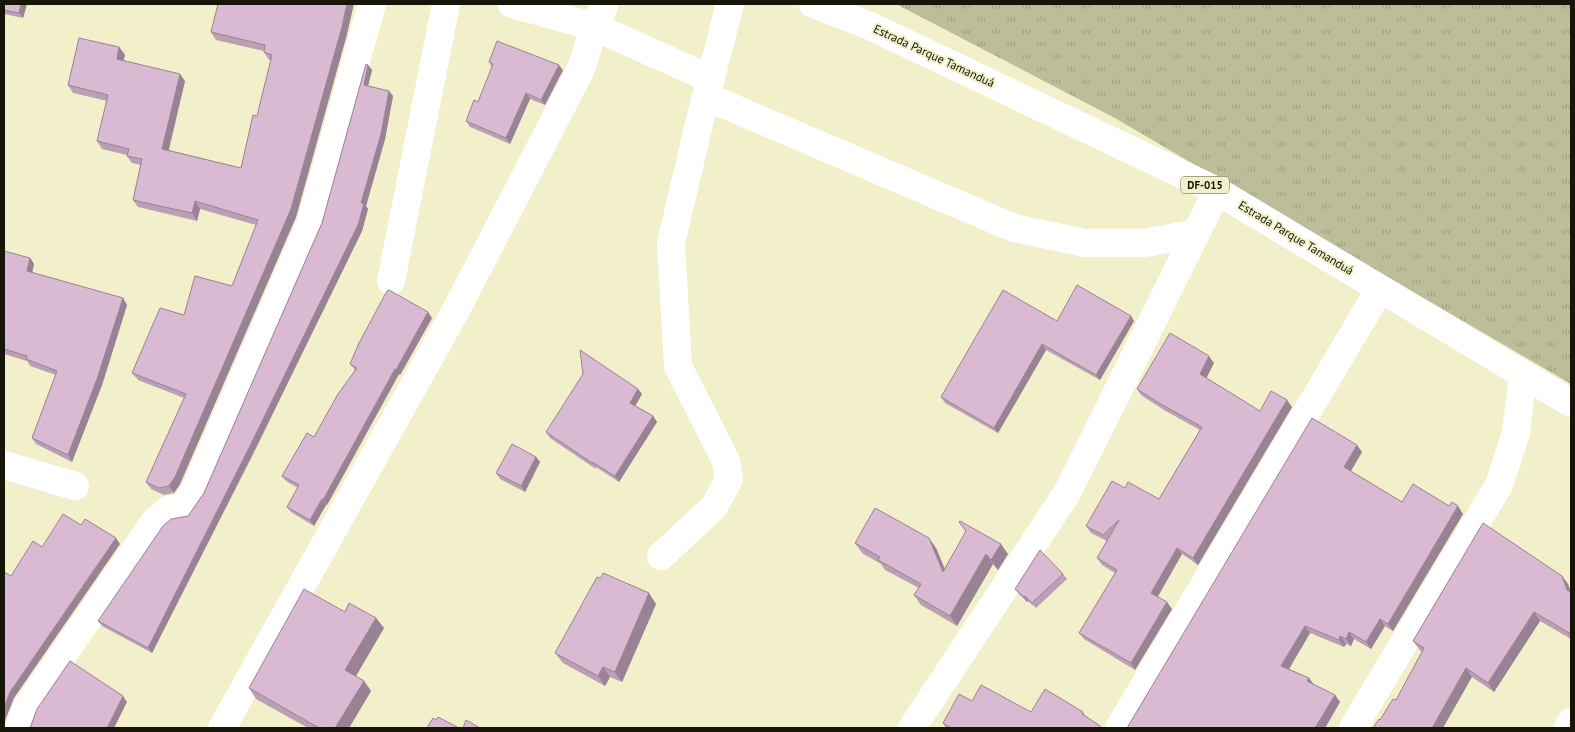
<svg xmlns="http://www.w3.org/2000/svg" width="1575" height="732" viewBox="0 0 1575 732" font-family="'PT Sans',sans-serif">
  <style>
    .park { fill: url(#park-tufts) }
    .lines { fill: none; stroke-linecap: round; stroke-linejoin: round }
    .minor { stroke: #fff; stroke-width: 28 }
    .primary { stroke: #fff; stroke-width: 28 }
    .wall { fill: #bba0b5 }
    .shaded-wall { fill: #998294 }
    .building { fill: #dabad3; stroke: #998294 }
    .labels { text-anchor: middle; stroke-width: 4; stroke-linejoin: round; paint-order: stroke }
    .shield { fill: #f1f0ca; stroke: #585742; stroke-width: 1 }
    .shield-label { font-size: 11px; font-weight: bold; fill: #161508 }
    .street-label { font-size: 12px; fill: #161508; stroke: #f1f0ca }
  </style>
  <defs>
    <pattern id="park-tufts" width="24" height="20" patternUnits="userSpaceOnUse" patternTransform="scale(1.25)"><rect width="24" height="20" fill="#bebd99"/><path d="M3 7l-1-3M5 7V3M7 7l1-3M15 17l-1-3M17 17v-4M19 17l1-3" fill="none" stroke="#a3a282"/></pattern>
  </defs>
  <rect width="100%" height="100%" fill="#f1f0ca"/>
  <!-- park -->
  <path class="park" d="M896,4H1571V384L1113,117Z"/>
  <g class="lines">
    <!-- minor -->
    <path class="minor" d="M512,4L595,27L711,79
      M707,97L1014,228L1085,243H1145L1196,233
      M391,281L446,4
      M4,465L75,486
      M661,556L714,507L729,479L726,461L678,366L671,243L700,120L730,4
      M19,728L27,707L155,521L168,510L183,508L194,492L311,222L372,4
      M222,728L455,312L580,71L595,27L605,4
      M912,728L1067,493L1217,191
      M1119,728L1380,289
      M1353,728L1499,485L1516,433L1523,375
      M1568,728L1571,722"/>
    <!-- primary -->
    <path class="primary" d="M813,4L868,25L1217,191L1571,403"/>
  </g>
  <!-- wall -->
  <path class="wall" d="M4,4H27L23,18L4,14Z
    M211,32L347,34L296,217L180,484L174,493L164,495L151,489L146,482L184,398L138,380L132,373L184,315L232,286L256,225L200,209L197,221L138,207L133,200L141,165L132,163L127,156V155L102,149L97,141L107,101L73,93L68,85L119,47L125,55L123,61L185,81L169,150L241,168L257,116L271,60H269L264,52V51L216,40Z
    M489,62L563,70L545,105L530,99L510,144L470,127L466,121L478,102L492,67Z
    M368,65L372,70L368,86L389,91L393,96L385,139L366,206L368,209L362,231L253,454L152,653L102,626L98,621L188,516L204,493L322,223Z
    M4,251L30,258L34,264L32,273L123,298L127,305L102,385L72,462L36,444L32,438L56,375L30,366L27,361L4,354Z
    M1131,316L1134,321L1100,380L1046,350L998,433L945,403L941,397L1057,321Z
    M432,318L400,375L399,374L327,505H326L314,526L291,512L287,507L298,488L286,481L282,476L314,437L355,370L350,364Z
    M1214,363L1206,378L1260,411L1292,407L1198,565L1182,554L1157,597L1172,609L1135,670L1084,639L1079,633L1115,573L1102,565L1097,558L1107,541L1091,533L1086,526L1125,488L1159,499L1200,430L1164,410L1141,395L1137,389Z
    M638,389L642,394L635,406L653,416L657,422L619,482L596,467V469L550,438L546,432Z
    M1362,452L1351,471L1402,502L1449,506L1463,514L1393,631L1385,626L1371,649L1354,639L1351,646L1346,644L1344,647L1310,633L1289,669L1309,678L1314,685L1335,695L1340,702L1325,728H1127Z
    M536,457L540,462L525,492L500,479L496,473Z
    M959,522L1008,554L998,570L993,564L957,626L921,605L914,595L919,588L885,570L881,564L862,553L855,543L936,548L945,569L966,532Z
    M1063,574L1067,579L1036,608L1028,601L1027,602L1019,594L1015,589Z
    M1562,576L1568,584L1571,592V639L1540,621L1494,692L1472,677L1380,720L1396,700L1422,652L1419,649L1413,641Z
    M656,604L622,682L610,677L605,686L563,663L555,653Z
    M345,612L376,618L384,628L356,676L364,681L371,691L349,728H308L256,699L249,688Z
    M972,701L1031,712H1083L1086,717L1102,728H946L943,723Z"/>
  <!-- shaded-wall -->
  <path class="shaded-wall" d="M21,4H27L23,18L19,13Z
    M347,4H354L347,34L296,217L180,484L174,493L169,486Z
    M119,47L125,55L122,67L117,59Z
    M368,65L372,70L367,90L364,85Z
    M559,65L563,70L545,105L541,100Z
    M180,74L185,81L167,156L162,149Z
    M389,91L393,96L385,139L366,206L368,209L362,231L253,454L152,653L148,648L361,203Z
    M526,93L530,99L510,144L506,138Z
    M195,201L200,209L197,221L192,213Z
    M30,258L34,264L31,278L27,271Z
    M123,298L127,305L102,385L72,462L68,455Z
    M428,312L432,318L400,375L396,370Z
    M1131,316L1134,321L1100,380L1096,375Z
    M1042,344L1046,350L998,433L994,428Z
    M1209,356L1214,363L1205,381L1200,374Z
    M395,369L399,374L327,505L323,500Z
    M638,389L642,394L634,408L630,403Z
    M1287,400L1292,407L1198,565L1193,558Z
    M653,416L657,422L619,482L615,476Z
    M1357,445L1362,452L1349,474L1344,467Z
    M536,457L540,462L525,492L521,486Z
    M322,499L326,505L314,526L310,520Z
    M1458,506L1463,514L1393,631L1388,624Z
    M116,538L120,544L14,698L4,723V708L10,692Z
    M929,538L936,548L950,582L943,572Z
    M1001,544L1008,554L998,570L991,560Z
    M1177,548L1182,554L1156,600L1151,593Z
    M986,554L993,564L957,626L950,616Z
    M1562,576L1568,584L1571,593L1567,590Z
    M649,593L656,604L622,682L615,672Z
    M1025,596L1028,601L1027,602L1024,597Z
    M1167,602L1172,609L1135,670L1131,663Z
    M1534,612L1540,621L1494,692L1488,683Z
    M376,618L384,628L353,681L345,670Z
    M1380,619L1385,626L1371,649L1366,642Z
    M1305,626L1310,633L1286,674L1281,666Z
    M1349,632L1354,639L1351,646L1346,639Z
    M1340,636L1346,644L1344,647L1339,640Z
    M603,667L610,677L605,686L598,676Z
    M1466,668L1472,677L1443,728H1432Z
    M1309,678L1314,685L1307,681Z
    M364,681L371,691L349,728H335Z
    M1335,695L1340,702L1325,728H1315Z
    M123,696L127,702L114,728H107Z"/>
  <!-- building -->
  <path class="building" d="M4,4H21L19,13L4,10Z
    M218,4H347L342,27L291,209L175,477L169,486L159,488L146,482L186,394L132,373L160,308L184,315L195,276L232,286L258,220L195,201L192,213L133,200L142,159L127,156L129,149L97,141L108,95L68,85L79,38L119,47L117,59L180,74L162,149L241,168L253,115L257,116L272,55L264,52L265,45L211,32Z
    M497,41L559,65L541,100L526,93L506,138L466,121L474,100L478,102L493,64L489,62Z
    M366,64L368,65L364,85L389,91L381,134L361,203H364L358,225L249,448L148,648L98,621L163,526L171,519L188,516L204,493L322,223Z
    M4,251L30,258L27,271L123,298L97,379L68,455L32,438L57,371L26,359L27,356L4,349Z
    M1077,285L1131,316L1096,375L1042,344L994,428L941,397L1003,290L1057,321Z
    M389,290L428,312L396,370L395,369L323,500L322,499L310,520L287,507L299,485L282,476L307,433L314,437L338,394L357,368L350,364L359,343L387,291Z
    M1170,333L1209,356L1200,374L1260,411L1271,391L1287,400L1193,558L1177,548L1151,593L1167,602L1131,663L1079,633L1117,570L1097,558L1119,520L1103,535L1086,526L1112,481L1125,488L1128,482L1159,499L1202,427L1159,403L1137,389Z
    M580,350L638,389L630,403L653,416L615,476L592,462V463L546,432L583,374Z
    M1312,418L1357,445L1344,467L1402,502L1413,484L1449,506L1452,502L1458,506L1388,624L1380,619L1366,642L1349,632L1346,639L1340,636L1339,640L1305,626L1281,666L1309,678L1307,681L1335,695L1315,728H1127Z
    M512,444L536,457L521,486L496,473Z
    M875,508L929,538L943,572L966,531L959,522L960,521L1001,544L991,560L986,554L950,616L914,595L921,584L878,560L880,557L855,543Z
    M63,514L81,525L85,519L116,538L10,692L4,708V572L11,576L33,541L42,547Z
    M1483,523L1562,576L1567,590L1571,592V634L1534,612L1488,683L1466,668L1432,728H1373L1379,719L1380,720L1393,699L1396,700L1424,648L1413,641Z
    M1040,550L1063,574L1032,603L1025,596L1024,597L1015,589Z
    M603,573L649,593L615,672L603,667L598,676L555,653L597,577L601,578Z
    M304,589L345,612L349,603L376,618L345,670L364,681L335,728H319L249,688Z
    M70,661L123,696L107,728H30L37,709Z
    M981,685L1031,712L1045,689L1083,712L1082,714L1099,725L1102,728H951L943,723L959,694L972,701Z
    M438,717L459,728H427L433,718L436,720Z
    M466,720L480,728H463Z"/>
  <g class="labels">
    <!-- shield labels -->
    <rect class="shield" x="1181" y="176.5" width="48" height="17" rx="4"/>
    <g class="shield-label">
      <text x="1205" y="189">DF-015</text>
    </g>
    <!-- street labels -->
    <g class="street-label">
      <text transform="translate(934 56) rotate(25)" y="4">Estrada Parque Tamanduá</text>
      <text transform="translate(1296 238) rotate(31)" y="4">Estrada Parque Tamanduá</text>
    </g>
  </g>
  <!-- border -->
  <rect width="1575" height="732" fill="none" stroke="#161508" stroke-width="10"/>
</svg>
